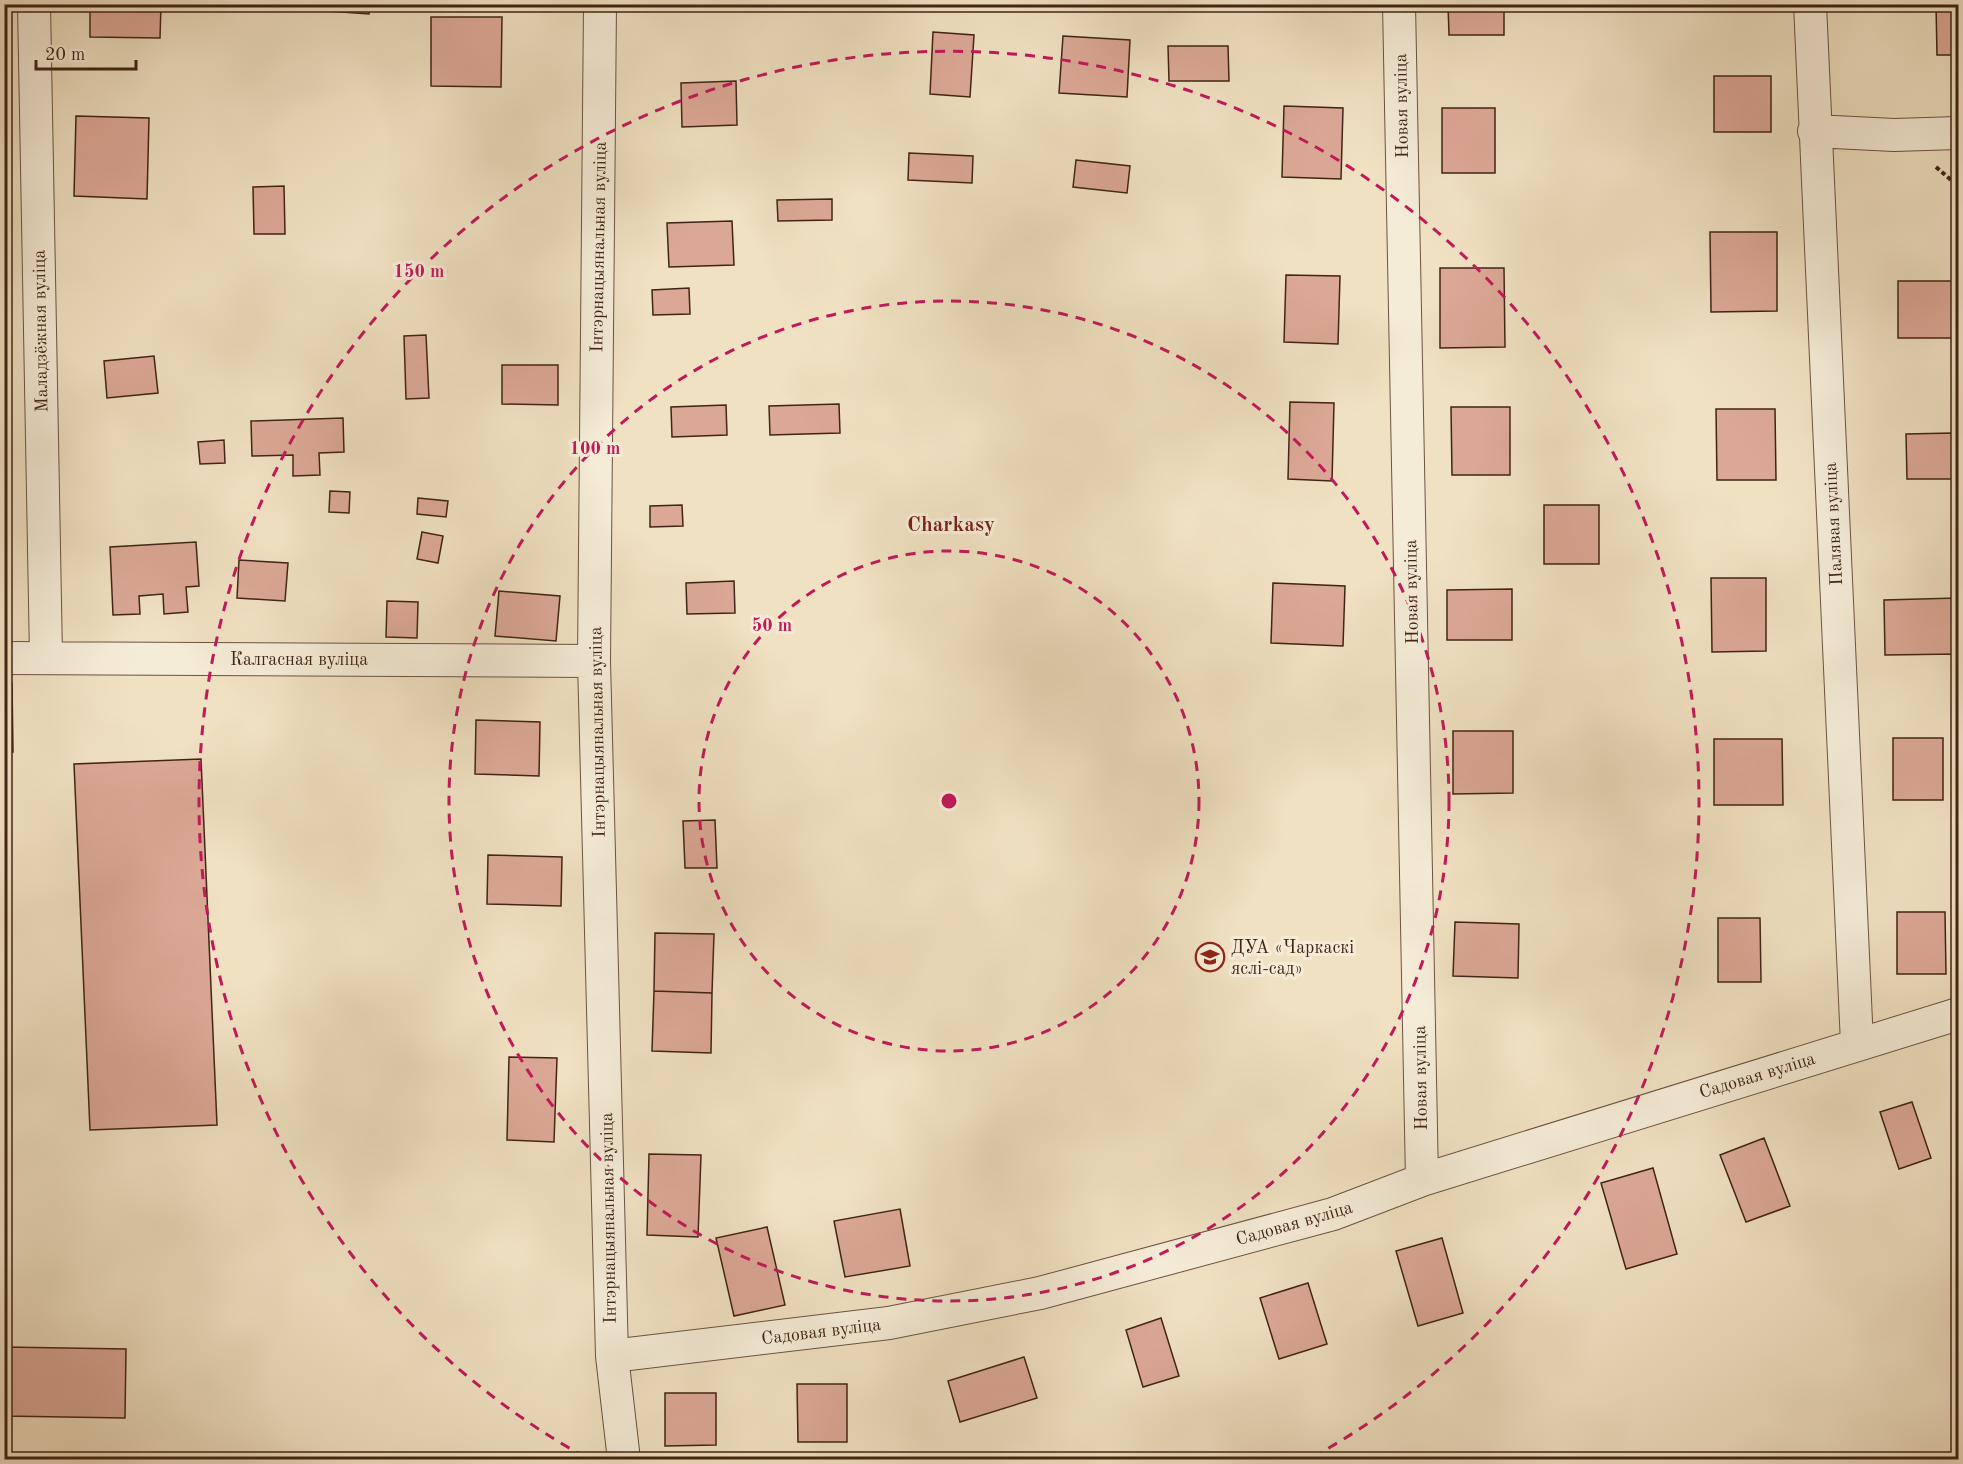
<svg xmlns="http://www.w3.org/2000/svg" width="1963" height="1464" viewBox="0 0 1963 1464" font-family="'Old Standard TT',serif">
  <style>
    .building { fill: #dca896; stroke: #402414; stroke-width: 1.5 }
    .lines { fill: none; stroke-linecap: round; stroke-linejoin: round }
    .minor-casing { stroke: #6c5340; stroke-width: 34 }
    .path { stroke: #402414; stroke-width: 4; stroke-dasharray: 4.5 3; stroke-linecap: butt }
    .minor { stroke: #f5ecd7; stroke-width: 32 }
    .ring { fill: none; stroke: #c2185b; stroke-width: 3; stroke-dasharray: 10 8 }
    .labels { text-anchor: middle; stroke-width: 6; stroke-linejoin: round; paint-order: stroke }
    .street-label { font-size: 18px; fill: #402414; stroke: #f5ecd7 }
    .poi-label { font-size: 18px; fill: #402414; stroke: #f5ecd7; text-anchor: start }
    .quarter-label { font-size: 21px; font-weight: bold; fill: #7a1f14; stroke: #f5ecd7 }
    .centre { fill: #c2185b; stroke: #f5ecd7; stroke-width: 3 }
    .ring-label { font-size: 18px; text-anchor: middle; font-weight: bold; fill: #c2185b; stroke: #f5ecd7; stroke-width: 6; stroke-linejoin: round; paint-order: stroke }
  </style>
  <rect width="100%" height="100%" fill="#f0e1c2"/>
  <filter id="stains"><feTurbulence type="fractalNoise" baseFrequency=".00333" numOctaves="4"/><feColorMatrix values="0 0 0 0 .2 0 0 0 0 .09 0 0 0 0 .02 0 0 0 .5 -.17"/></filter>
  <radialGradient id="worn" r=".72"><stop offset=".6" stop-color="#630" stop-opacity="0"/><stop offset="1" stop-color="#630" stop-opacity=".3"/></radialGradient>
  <!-- building -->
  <path class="building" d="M90,4H161L160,38L90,37Z
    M328,4H370L369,14L328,11Z
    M1448,4H1504V35H1449Z
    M1936,4H1958V55H1937Z
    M431,17H502L501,87L431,86Z
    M933,32L974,35L970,97L930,94Z
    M1063,36L1130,40L1127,97L1059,93Z
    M1168,46H1228L1229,81H1169Z
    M1714,76H1771V132H1714Z
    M736,81L737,125L682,127L681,83Z
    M1284,106L1343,108L1341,179L1282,177Z
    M1442,108H1495V173H1442Z
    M76,116L149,118L147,199L74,196Z
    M909,153L973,156L972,183L908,180Z
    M1076,160L1130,166L1127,193L1073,187Z
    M284,186L285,234H254L253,187Z
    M832,199V220L778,221L777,200Z
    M732,221L734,265L669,267L667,223Z
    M1710,232H1777V311L1711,312Z
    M1440,268H1504L1505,347L1440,348Z
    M1286,275L1340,276L1338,344L1284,342Z
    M1898,281H1952V338H1898Z
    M689,288L690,314L653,315L652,290Z
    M426,335L429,398L406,399L404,336Z
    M154,356L158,393L107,398L104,361Z
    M502,365H558V405L502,404Z
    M1290,402L1334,403L1332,481L1288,479Z
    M839,404L840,433L770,435L769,406Z
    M726,405L727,435L672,437L671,407Z
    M1451,407H1510V475H1452Z
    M1716,409H1775L1776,480H1717Z
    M343,418L344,452L319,453L320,475L293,476V455L252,456L251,421Z
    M1953,433V479H1907L1906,434Z
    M224,440L225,463L200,464L198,442Z
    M330,491L350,492L349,513L329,512Z
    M418,498L448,501L446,517L417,514Z
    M682,505L683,526L650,527V506Z
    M1544,505H1599V564H1544Z
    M422,532L443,536L438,563L417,559Z
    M196,542L199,586L186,587L188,612L164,614L163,594L139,596L140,614L113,615L110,547Z
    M239,560L288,563L285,601L237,598Z
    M1711,578H1766V651L1712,652Z
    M734,581L735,613L687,614L686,583Z
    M1273,583L1345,586L1343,646L1271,643Z
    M1512,589V640H1447V590Z
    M499,591L560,596L556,641L495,636Z
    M1956,598V622H1958V680V654L1885,655L1884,600Z
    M387,601L418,602L417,638L386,637Z
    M4,683H12L13,752H4Z
    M476,720L540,722L539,776L475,774Z
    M1453,731H1513V793L1453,794Z
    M1893,738H1943V800H1893Z
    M1714,739H1782L1783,805H1714Z
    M201,759L217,1125L90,1130L74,764Z
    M715,820L717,868H685L683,821Z
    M488,855L562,857L561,906L487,904Z
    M1897,912H1945L1946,974H1897Z
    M1718,918H1760L1761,982H1718Z
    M1455,922L1519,924L1518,978L1453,976Z
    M655,933L714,934L712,993L654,991Z
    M654,991L712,993L711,1053L652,1051Z
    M509,1057L557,1058L554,1142L507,1140Z
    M1912,1102L1931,1158L1899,1169L1880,1112Z
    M1764,1138L1790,1206L1746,1222L1720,1155Z
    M649,1154L701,1155L698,1237L647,1235Z
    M1653,1168L1677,1254L1626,1269L1601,1183Z
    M900,1209L910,1266L845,1277L834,1221Z
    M767,1227L785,1305L734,1316L716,1238Z
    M1442,1238L1463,1313L1418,1326L1396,1251Z
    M1308,1283L1327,1344L1279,1359L1260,1298Z
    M1161,1318L1179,1376L1143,1387L1126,1330Z
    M4,1347L126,1349L125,1418L4,1416Z
    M1024,1357L1037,1398L960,1422L948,1381Z
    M797,1384H847V1442H798Z
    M665,1393H716V1445L665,1446Z"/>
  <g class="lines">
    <!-- minor casing -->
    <g class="minor-casing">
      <path id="minor" d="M34,4L46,657
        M600,4L594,661L612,1356L624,1460
        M1399,4L1422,1180
        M1810,4L1857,1044
        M1814,131L1894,135L1958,133
        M4,658L594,661
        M612,1356L889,1323L1040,1293L1333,1214L1422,1180L1958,1014"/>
    </g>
    <!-- path -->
    <path class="path" d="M1936,167L1958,186"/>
    <!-- minor -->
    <use href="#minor" class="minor"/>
  </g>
  <!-- distance rings -->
  <g class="ring">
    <circle cx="949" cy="801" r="250"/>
    <circle cx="949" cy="801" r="500"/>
    <path d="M585 1457A750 750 0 1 1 1313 1457"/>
  </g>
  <!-- icons -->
  <defs>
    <g id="school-ring" transform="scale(1.5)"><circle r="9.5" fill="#f5ecd7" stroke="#8f2418" stroke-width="1.5"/><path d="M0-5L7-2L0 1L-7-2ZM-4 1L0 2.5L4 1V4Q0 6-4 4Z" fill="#8f2418"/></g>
  </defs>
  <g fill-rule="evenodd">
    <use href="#school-ring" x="1210" y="957"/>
  </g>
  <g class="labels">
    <!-- street labels -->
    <g class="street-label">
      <text transform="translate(1401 106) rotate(-91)" y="6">Новая вуліца</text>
      <text transform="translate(598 247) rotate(-89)" y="6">Інтэрнацыянальная вуліца</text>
      <text transform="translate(40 331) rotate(-91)" y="6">Маладзёжная вуліца</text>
      <text transform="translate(1833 524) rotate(-93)" y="6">Палявая вуліца</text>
      <text transform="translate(1411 592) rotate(-91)" y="6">Новая вуліца</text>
      <text x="299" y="665">Калгасная вуліца</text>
      <text transform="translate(597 732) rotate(-91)" y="6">Інтэрнацыянальная вуліца</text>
      <text transform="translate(1757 1075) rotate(-17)" y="6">Садовая вуліца</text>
      <text transform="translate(1420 1078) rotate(-91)" y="6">Новая вуліца</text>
      <text transform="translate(608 1218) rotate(-91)" y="6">Інтэрнацыянальная вуліца</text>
      <text transform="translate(1294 1223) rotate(-16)" y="6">Садовая вуліца</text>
      <text transform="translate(821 1331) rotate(-7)" y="6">Садовая вуліца</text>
    </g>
    <!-- poi labels -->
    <g class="poi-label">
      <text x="1231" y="953">ДУА «Чаркаскі<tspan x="1231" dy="21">яслі-сад»</tspan></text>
    </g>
    <!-- quarter labels -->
    <g class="quarter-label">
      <text x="951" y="531">Charkasy</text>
    </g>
  </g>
  <circle cx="949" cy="801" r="9" class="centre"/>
  <g class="ring-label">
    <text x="419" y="277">150 m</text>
    <text x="595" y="454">100 m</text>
    <text x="772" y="631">50 m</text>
  </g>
  <!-- margin -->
  <rect width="1963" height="1464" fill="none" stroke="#f0e1c2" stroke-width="24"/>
  <rect x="6" y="6" width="1951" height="1452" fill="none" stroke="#402414" stroke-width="3"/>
  <rect x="12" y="12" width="1939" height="1440" fill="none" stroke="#402414" stroke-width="1.5"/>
  <!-- scale -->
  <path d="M36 60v9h100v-9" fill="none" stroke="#402414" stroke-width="3"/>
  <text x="45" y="60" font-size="18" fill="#402414" stroke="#f5ecd7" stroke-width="4.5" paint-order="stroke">20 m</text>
  <rect width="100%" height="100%" filter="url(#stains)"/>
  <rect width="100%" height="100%" fill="url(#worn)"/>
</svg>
